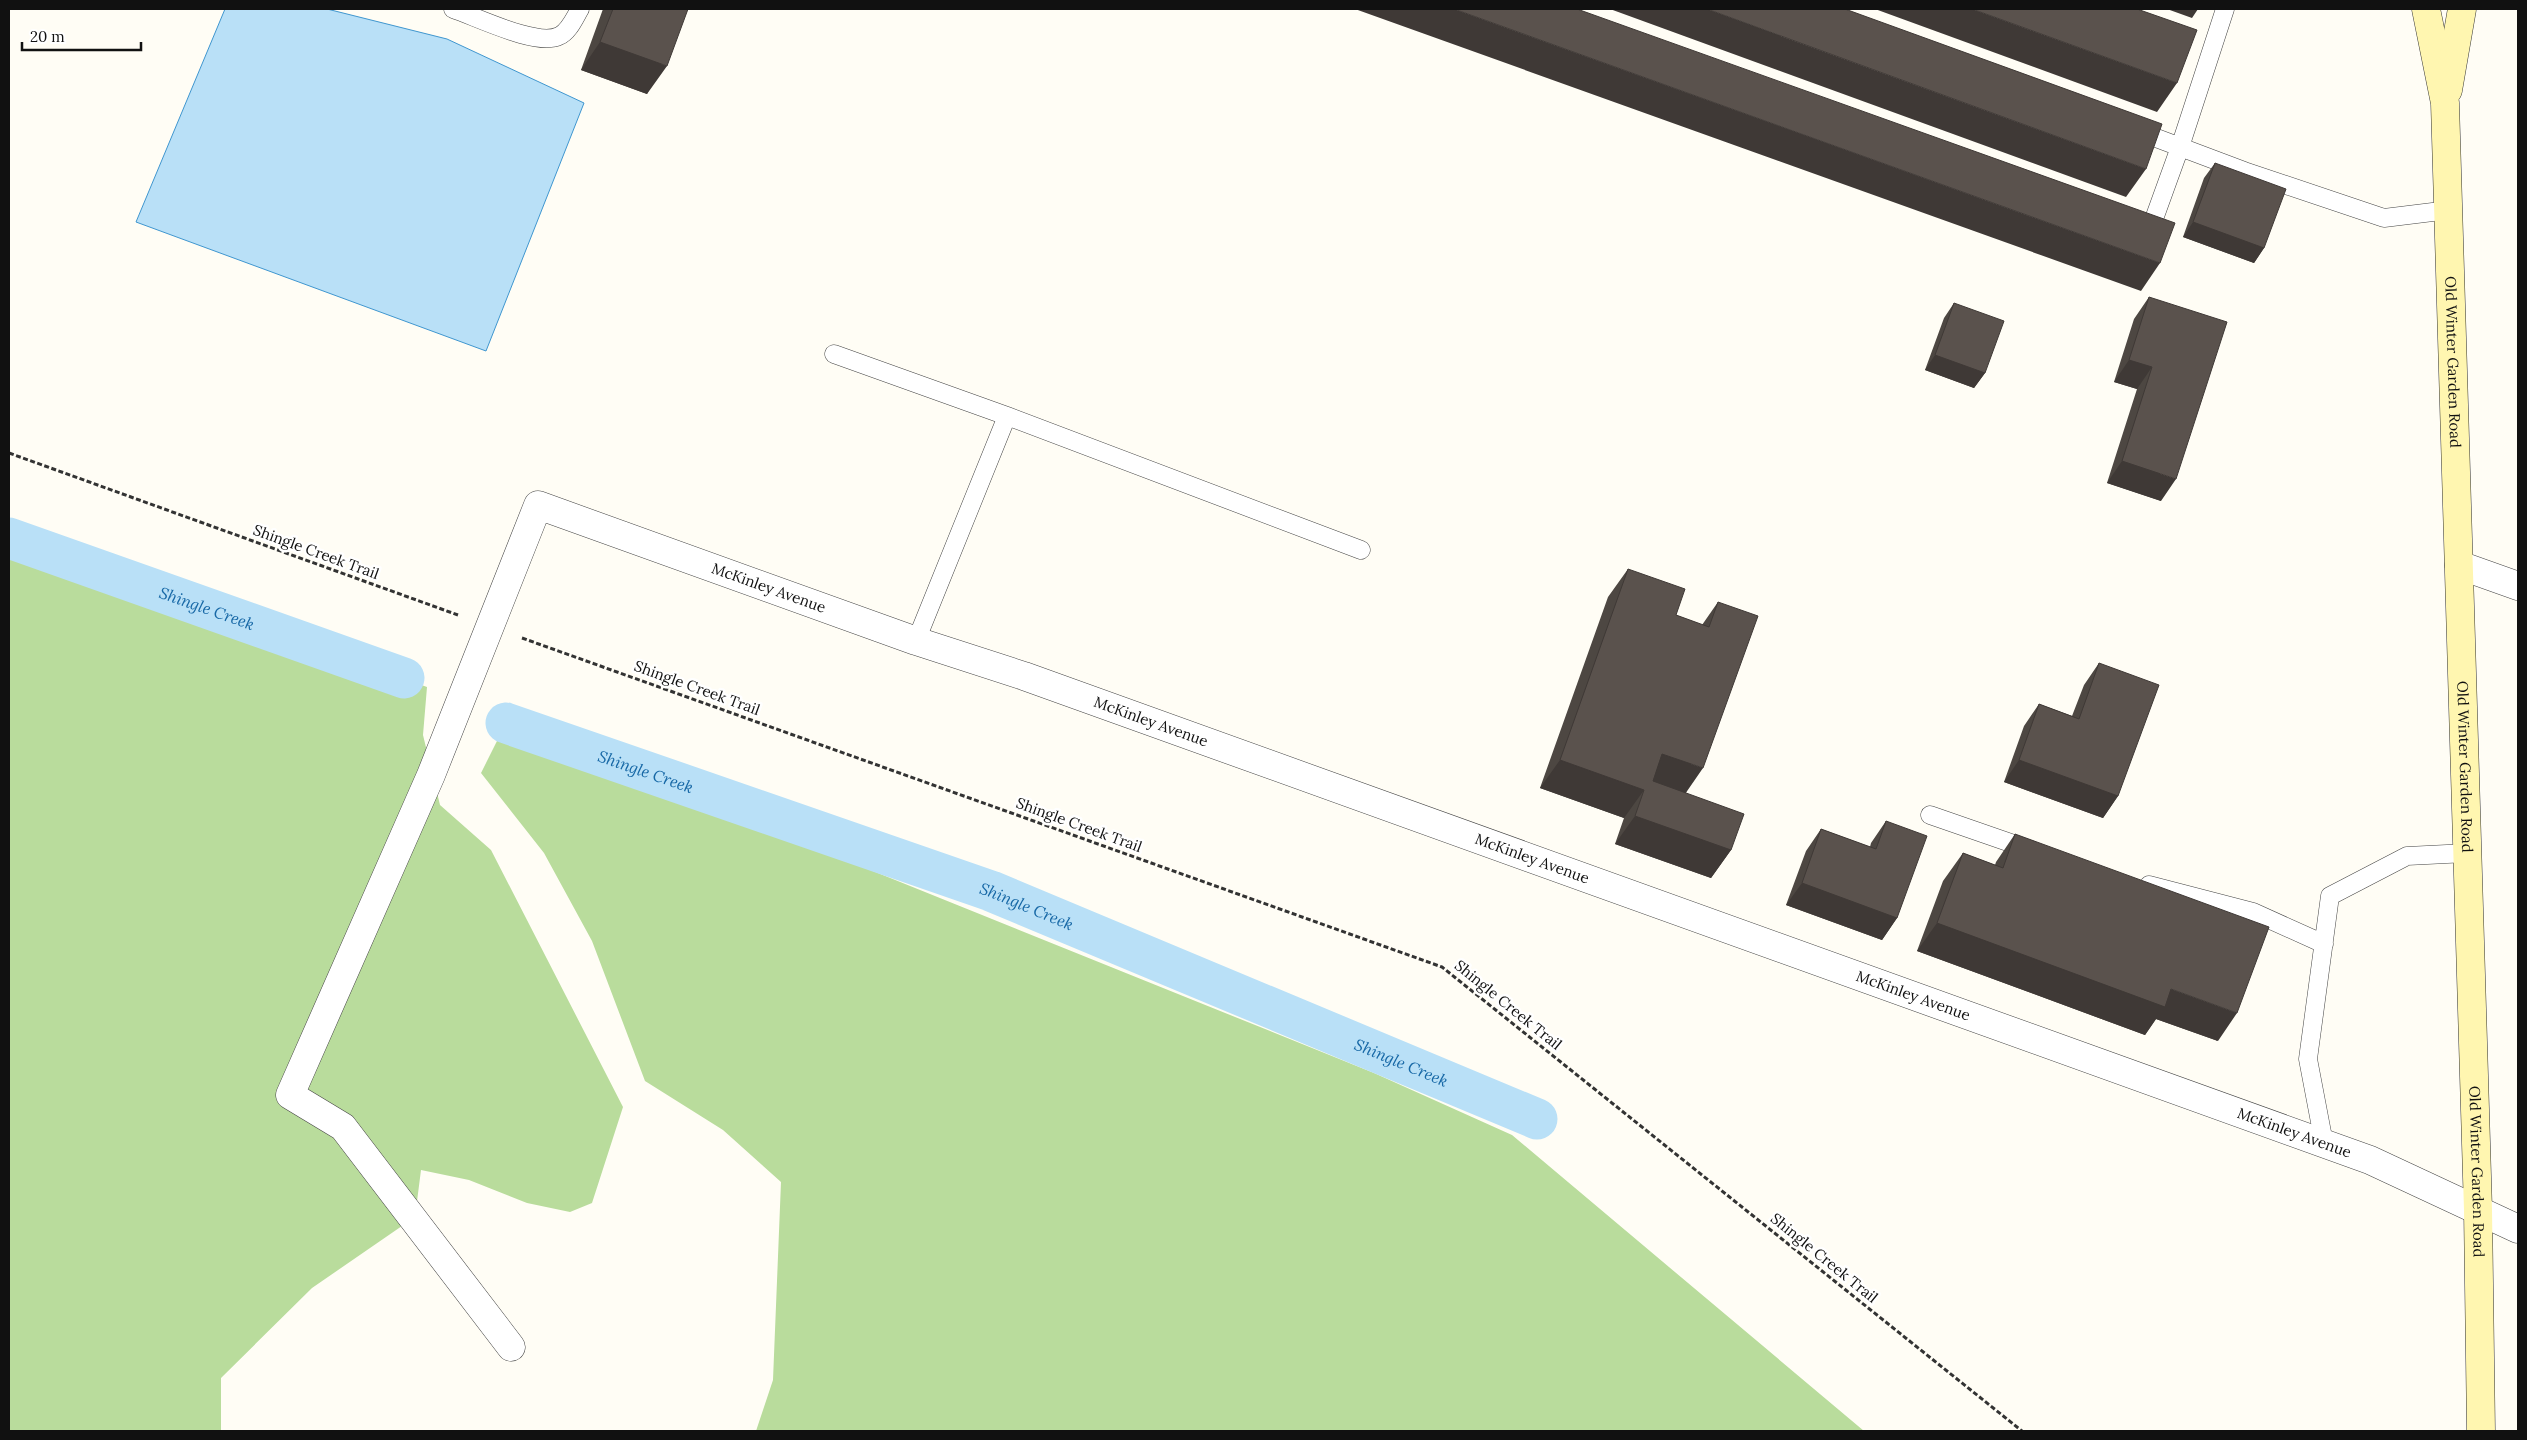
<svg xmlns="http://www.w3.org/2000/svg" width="2527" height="1440" viewBox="0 0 2527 1440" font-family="Lora,serif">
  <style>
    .forest { fill: #b9dc9c }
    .water { fill: #b9e0f7; stroke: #3f96cf }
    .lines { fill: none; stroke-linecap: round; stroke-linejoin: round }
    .canal { stroke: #b9e0f7; stroke-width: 41 }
    .lane-casing { stroke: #444; stroke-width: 19 }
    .street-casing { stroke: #444; stroke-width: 29 }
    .secondary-casing { stroke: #333; stroke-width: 29 }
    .path { stroke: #333; stroke-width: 3; stroke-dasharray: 5 2.5; stroke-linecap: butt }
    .lane { stroke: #fff; stroke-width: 18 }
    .street { stroke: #fff; stroke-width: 28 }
    .secondary { stroke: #fff6b0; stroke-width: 28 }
    .wall { fill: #4d4742 }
    .shaded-wall { fill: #3f3936 }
    .building { fill: #5a524d; stroke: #3f3936 }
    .labels { text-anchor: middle; stroke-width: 5; stroke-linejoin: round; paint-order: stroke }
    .street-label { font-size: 15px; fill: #111; stroke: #fff }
    .water-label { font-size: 16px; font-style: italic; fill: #1768a6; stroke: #fff }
  </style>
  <rect width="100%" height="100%" fill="#fffdf5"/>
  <!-- forest -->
  <path class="forest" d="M9,537L427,687L423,735L440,805L491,850L623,1107L592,1203L570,1212L527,1203L469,1180L421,1170L415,1217L312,1288L221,1378V1431H9Z
    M506,723L1374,1073L1512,1135L1864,1431H756L773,1380L781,1182L723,1130L645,1081L592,941L544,853L481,773Z"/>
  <!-- water -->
  <path class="water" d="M225,9H327L447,39L584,103L486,351L136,222Z"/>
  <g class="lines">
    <!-- canal -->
    <g class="canal">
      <path id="s1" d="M9,538L404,678"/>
      <path id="s2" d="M506,723L991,891L1537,1119"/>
    </g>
    <!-- lane casing -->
    <g class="lane-casing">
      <path id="lane" d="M453,9C477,17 537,47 559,36C569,32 575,17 580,9
        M2135,130L2244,171L2384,218L2449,210
        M2142,227L2150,230L2180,147L2225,9
        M834,354L1007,416
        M916,641L1007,416L1361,550
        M1930,815L2031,850
        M2149,885L2253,912L2324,944
        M2324,1143L2308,1059L2330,896L2407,856L2467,853"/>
    </g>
    <!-- street casing -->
    <g class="street-casing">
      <g id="street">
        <path d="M2459,565L2518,586"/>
        <path id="s3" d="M511,1347L343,1127L290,1095L431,775L538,505L916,641L1024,676L2370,1160L2518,1229"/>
      </g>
    </g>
    <!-- secondary casing -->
    <g class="secondary-casing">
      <g id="secondary">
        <path id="s4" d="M2426,9L2445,103L2478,1210L2481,1431"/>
        <path d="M2448,90L2462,9"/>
      </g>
    </g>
    <!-- path -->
    <path class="path" d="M9,453L458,615
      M522,638L1442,967L2022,1431"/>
    <!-- lane -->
    <use href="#lane" class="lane"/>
    <!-- street -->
    <use href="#street" class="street"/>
    <!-- secondary -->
    <use href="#secondary" class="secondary"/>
  </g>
  <!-- wall -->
  <path class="wall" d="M603,9H688L647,94L581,70Z
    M2215,163L2264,248L2254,263L2183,237L2204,178Z
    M2149,297L2161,501L2107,483L2137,389L2114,382L2134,319Z
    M1954,303L1985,373L1974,388L1925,370L1944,318Z
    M1628,569L1676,615L1702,625L1718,602L1686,793L1731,850L1711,878L1615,844L1624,818L1540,788L1608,597Z
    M2099,663L2118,796L2103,818L2004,782L2024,726L2039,704L2072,716L2084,685Z
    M1886,821L1897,918L1882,940L1786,905L1806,851L1821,829L1870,847L1871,843Z
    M2015,834L2218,1041L2156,1019L2145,1035L1917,951L1943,881L1963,853L1995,865L1996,862Z"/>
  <!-- shaded-wall -->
  <path class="shaded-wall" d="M1355,9H1454L2160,263L2141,291Z
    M1610,9H1707L2146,169L2126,197Z
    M1875,9H1972L2177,83L2157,112Z
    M2167,9H2198L2192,18Z
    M600,42L667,66L647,94L581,70Z
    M2193,222L2264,248L2254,263L2183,237Z
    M1935,355L1985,373L1974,388L1925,370Z
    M2129,360L2152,367L2137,389L2114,382Z
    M2122,461L2176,479L2161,501L2107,483Z
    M1662,754L1703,768L1683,797L1642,782Z
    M1560,760L1644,790L1624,818L1540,788Z
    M2019,760L2118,796L2103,818L2004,782Z
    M1635,816L1731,850L1711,878L1615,844Z
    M1802,883L1897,918L1882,940L1786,905Z
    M1937,923L2171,989L2237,1013L2218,1041L2156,1019L2145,1035L1917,951Z"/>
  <!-- building -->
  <path class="building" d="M613,9H688L667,66L600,42Z
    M1454,9H1577L2175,223L2160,263Z
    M1707,9H1845L2162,124L2146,169Z
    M1972,9H2137L2197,30L2177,83Z
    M2215,163L2286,189L2264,248L2193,222Z
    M2149,297L2227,322L2176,479L2122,461L2152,367L2129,360Z
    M1954,303L2004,321L1985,373L1935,355Z
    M1628,569L1685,589L1676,615L1709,627L1718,602L1758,616L1703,768L1662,754L1653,781L1744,814L1731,850L1635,816L1644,790L1560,760Z
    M2099,663L2159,685L2118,796L2019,760L2039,704L2079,719Z
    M1886,821L1927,836L1897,918L1802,883L1821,829L1876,849Z
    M2015,834L2269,927L2237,1013L2171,989L2165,1007L1937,923L1963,853L2003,868Z"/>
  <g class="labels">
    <!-- street labels -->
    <g class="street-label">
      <text dy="5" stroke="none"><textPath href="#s4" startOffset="355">Old Winter Garden Road</textPath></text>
      <text transform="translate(316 552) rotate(20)" y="5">Shingle Creek Trail</text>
      <text dy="5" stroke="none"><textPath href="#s3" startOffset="1224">McKinley Avenue</textPath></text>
      <text transform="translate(697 688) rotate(20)" y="5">Shingle Creek Trail</text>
      <text dy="5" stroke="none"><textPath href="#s3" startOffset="1629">McKinley Avenue</textPath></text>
      <text dy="5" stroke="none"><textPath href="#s4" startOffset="760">Old Winter Garden Road</textPath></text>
      <text transform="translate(1079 825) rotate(20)" y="5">Shingle Creek Trail</text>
      <text dy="5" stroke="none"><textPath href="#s3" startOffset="2034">McKinley Avenue</textPath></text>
      <text dy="5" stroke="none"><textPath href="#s3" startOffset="2439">McKinley Avenue</textPath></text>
      <text transform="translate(1508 1005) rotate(39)" y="5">Shingle Creek Trail</text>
      <text dy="5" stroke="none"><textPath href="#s3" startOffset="2844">McKinley Avenue</textPath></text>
      <text dy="5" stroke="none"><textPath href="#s4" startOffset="1165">Old Winter Garden Road</textPath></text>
      <text transform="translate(1824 1258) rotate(39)" y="5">Shingle Creek Trail</text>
    </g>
    <!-- water labels -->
    <g class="water-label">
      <text dy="6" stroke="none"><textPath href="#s1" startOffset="210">Shingle Creek</textPath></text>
      <text dy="6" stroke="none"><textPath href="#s2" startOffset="148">Shingle Creek</textPath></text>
      <text dy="6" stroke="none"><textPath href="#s2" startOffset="552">Shingle Creek</textPath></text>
      <text dy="6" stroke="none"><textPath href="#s2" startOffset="958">Shingle Creek</textPath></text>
    </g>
  </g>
  <!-- border -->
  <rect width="2527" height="1440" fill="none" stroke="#111111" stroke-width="20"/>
  <!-- scale -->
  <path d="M22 42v8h119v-8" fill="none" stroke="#111111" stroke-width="2.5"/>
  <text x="30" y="42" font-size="15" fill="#111111" stroke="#ffffff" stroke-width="4" paint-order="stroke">20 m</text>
</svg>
